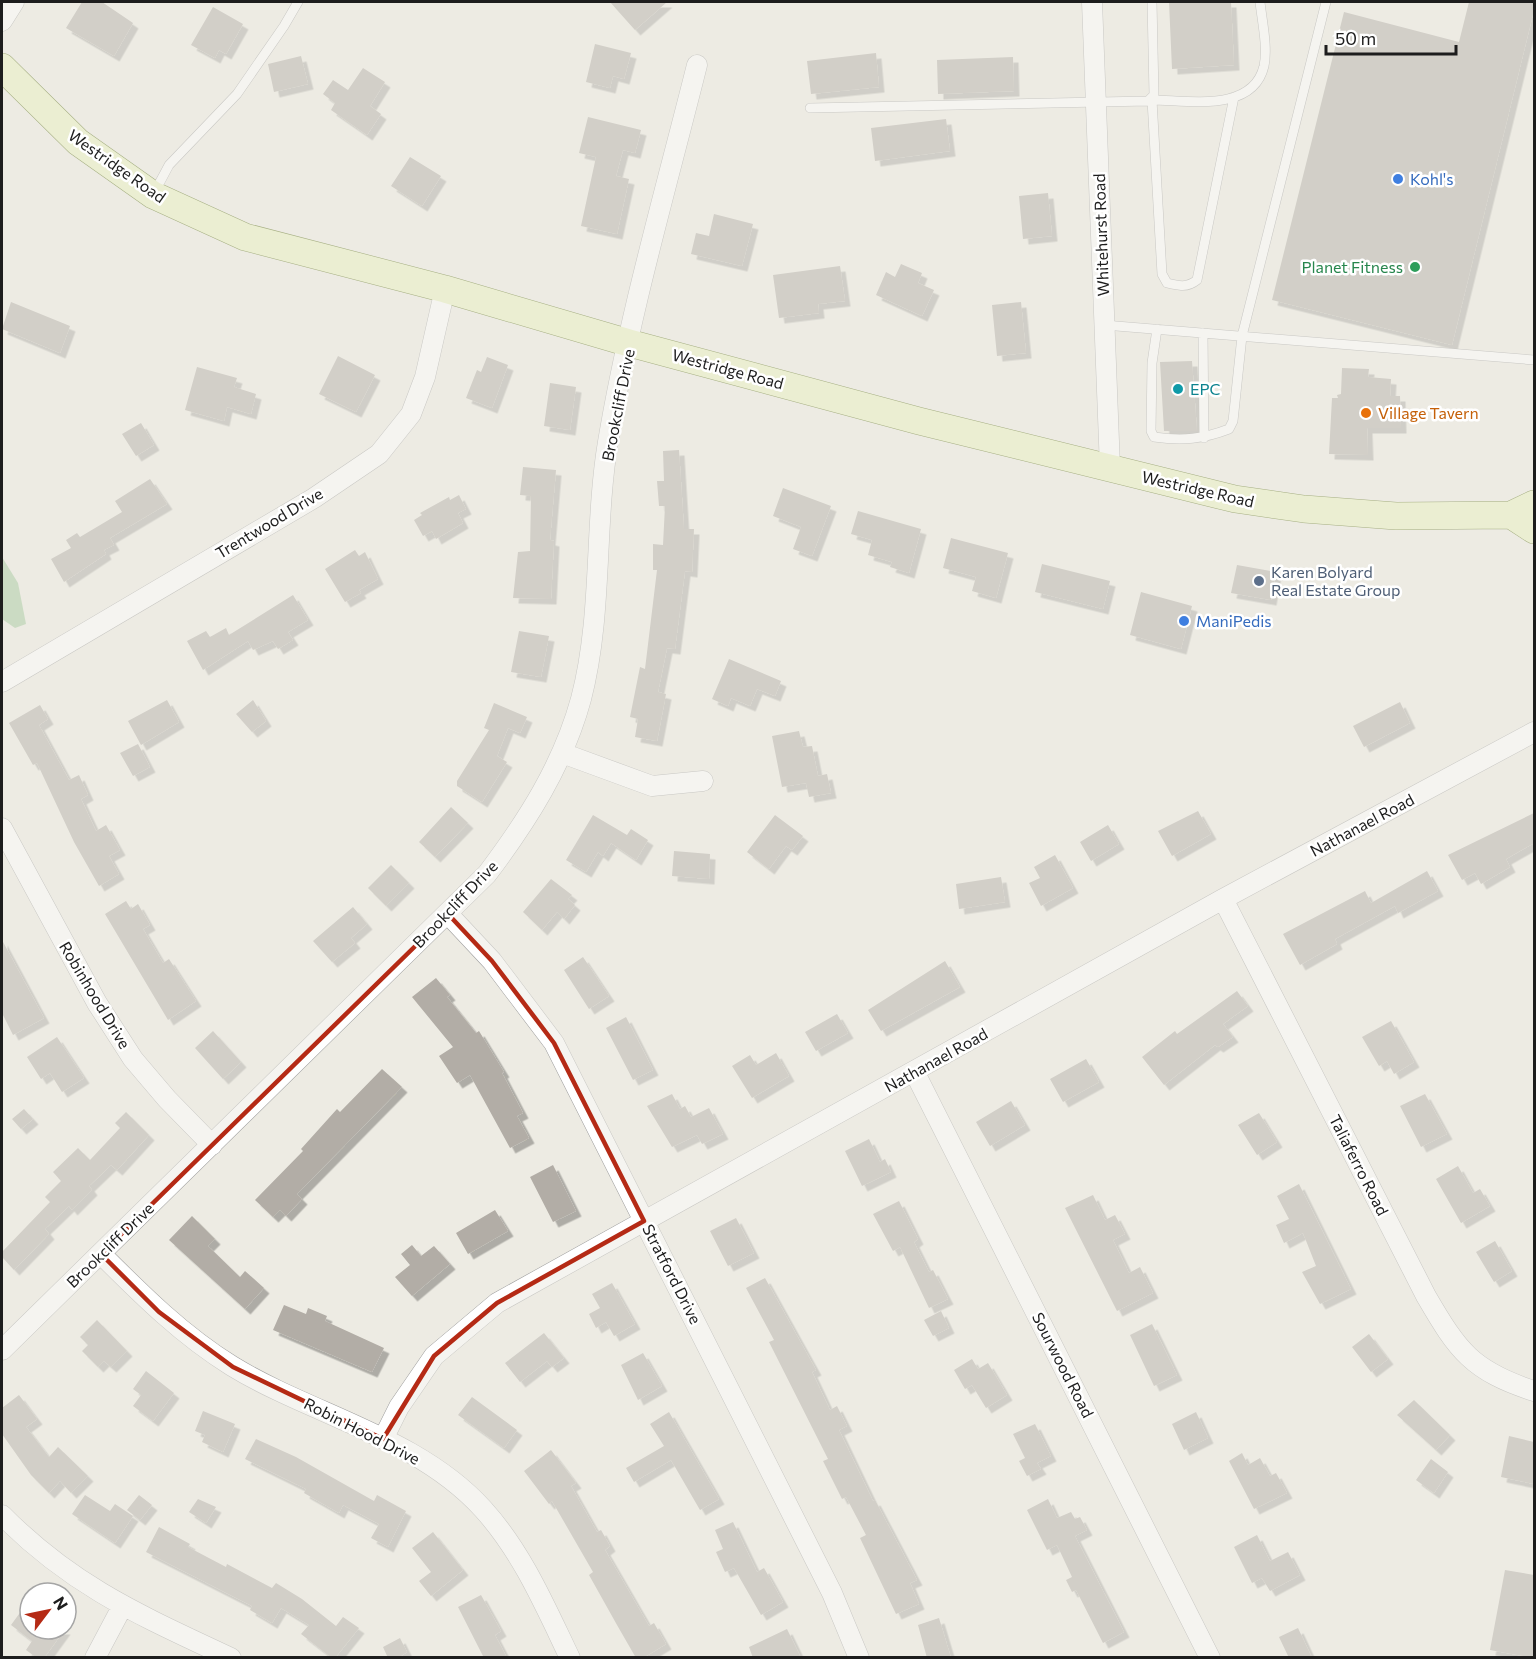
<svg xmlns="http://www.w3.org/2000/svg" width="1536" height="1659" viewBox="0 0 1536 1659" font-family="Commissioner,sans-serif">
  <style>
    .forest { fill: #a3c89c }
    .building { fill: #b2ada6; filter: url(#shadow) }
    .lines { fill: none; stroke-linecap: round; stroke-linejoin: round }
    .lane-casing { stroke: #9e9e9e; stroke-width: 10 }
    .street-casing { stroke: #9e9e9e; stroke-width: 21 }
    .secondary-casing { stroke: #526710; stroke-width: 28 }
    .lane { stroke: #fff; stroke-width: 9 }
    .street { stroke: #fff; stroke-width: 20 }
    .secondary { stroke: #e8f2bc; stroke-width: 27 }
    .marked { fill: none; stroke: #b52a15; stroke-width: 4.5; stroke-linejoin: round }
    .shop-dot { fill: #3f7fe0; stroke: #fff; stroke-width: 2 }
    .leisure-dot { fill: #2e9e5b; stroke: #fff; stroke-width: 2 }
    .culture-dot { fill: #0f9aa8; stroke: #fff; stroke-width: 2 }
    .food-dot { fill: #e8710a; stroke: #fff; stroke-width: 2 }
    .service-dot { fill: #5c6f8a; stroke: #fff; stroke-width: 2 }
    .labels { text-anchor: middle; stroke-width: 5; stroke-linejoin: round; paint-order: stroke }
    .street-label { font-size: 16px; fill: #1d1d1d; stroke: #fff }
    .shop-label { font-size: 16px; fill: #366cbe; stroke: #fff; text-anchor: start }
    .leisure-label { font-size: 16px; fill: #27864d; stroke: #fff; text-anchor: end }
    .culture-label { font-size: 16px; fill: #0d838f; stroke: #fff; text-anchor: start }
    .food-label { font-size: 16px; fill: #c56008; stroke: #fff; text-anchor: start }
    .service-label { font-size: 16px; fill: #4e5e75; stroke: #fff; text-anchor: start }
  </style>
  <defs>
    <filter id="shadow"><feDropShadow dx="5.5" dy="5.5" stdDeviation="0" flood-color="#0004"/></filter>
  </defs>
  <rect width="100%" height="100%" fill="#edebe3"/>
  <!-- forest -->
  <path class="forest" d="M2,557L18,583L26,624L15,628L2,619Z"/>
  <!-- building -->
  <path class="building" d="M82,2H102L133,23L114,56L66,28Z
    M610,2H667L635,30Z
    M1169,2H1231L1234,65L1172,69Z
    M1469,2H1534V10L1452,345L1272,300L1344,12L1459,42Z
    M213,7L243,24L226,54L219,50L215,58L191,45Z
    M595,44L631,53L624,79L613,76L610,88L586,82Z
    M876,53L879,87L811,94L807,61Z
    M301,56L308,84L274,92L268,64Z
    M1013,57L1014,91L938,94L937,60Z
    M363,68L385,82L370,106L381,114L367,135L331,110L335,103L323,94L333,80L348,90Z
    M588,117L641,130L635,153L623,150L616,176L629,179L617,234L581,226L596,157L579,153Z
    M946,119L950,151L875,161L871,128Z
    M410,157L441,176L422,206L391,186Z
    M1048,193L1052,236L1023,239L1019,196Z
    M714,214L753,224L742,266L691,254L696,233L709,236Z
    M901,264L922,273L918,283L934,290L922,316L876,295L886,272L895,277Z
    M840,266L845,301L818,304L819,313L779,318L773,275Z
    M11,302L70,326L60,353L2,329Z
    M1021,302L1026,353L997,356L992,305Z
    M338,356L375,375L356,412L319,394Z
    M487,357L508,365L492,408L466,398L477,370L481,372Z
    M1192,361L1197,431H1164L1160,362Z
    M197,367L237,378L234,387L256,394L251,414L227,407L224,421L185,410Z
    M1342,368L1369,369L1368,377L1391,379L1390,396H1400L1401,428H1367L1368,455L1329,454L1332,398H1338L1337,395L1341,394Z
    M550,383L576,387L570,430L544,426Z
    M141,423L154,445L136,456L122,434Z
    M679,450L684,529H694L692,572L685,571L675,649L667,648L658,692L666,694L657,741L635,737L638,719L630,717L640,667L645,669L657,570H653V544L663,545L665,506H659L657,481H664L663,451Z
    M523,467L556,470L550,540L554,541L551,599L513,598L518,552L530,551L531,496L520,495Z
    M150,479L167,504L110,538L114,545L104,550L106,554L64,582L51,559L71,548L66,540L77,533L80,537L122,512L115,501Z
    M783,488L831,506L812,556L793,549L801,527L773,516Z
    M459,495L466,509L458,513L463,523L436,539L432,531L423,536L414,520L422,515L420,513L449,497L450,500Z
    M858,511L921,529L909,573L890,567L892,562L868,555L872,540L851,534Z
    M951,538L1008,553L996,598L972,591L976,577L943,568Z
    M355,550L359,556L365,552L378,579L359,590L361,593L345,602L325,569Z
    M1042,564L1110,581L1103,609L1035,592Z
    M1237,565L1276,572L1271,600L1231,593Z
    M1141,592L1192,606L1181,649L1130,635Z
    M293,595L308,620L288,632L293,640L278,649L273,641L253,650L248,641L203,670L187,641L206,631L210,637L226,628L229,635Z
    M519,631L549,636L541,677L511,672Z
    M729,659L781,681L775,696L757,689L750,706L731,698L728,706L712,699Z
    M167,700L179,722L141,745L128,721Z
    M253,700L266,721L252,732L236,714Z
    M1400,702L1410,723L1364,747L1353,726Z
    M494,703L527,717L520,733L508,728L497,756L507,762L482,802L457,786V781L489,730L484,728Z
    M40,705L48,719L39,725L69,780L79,775L88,795L81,799L96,831L106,825L120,850L109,856L119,874L99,886L74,842L37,763L33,765L9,723Z
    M799,731L803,747L812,746L818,776L827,774L831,793L809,797L806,783L782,787L772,736Z
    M138,744L150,767L133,776L120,753Z
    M451,807L468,823L435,857L419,842Z
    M1198,811L1211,834L1172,856L1158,831Z
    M1534,813V843L1506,859L1510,867L1481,884L1475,873L1462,880L1448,855Z
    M593,815L627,835L631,829L648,840L636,860L611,843L603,856L598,852L586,872L566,860Z
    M775,815L803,836L792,850L786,846L769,869L747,852Z
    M1108,825L1119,844L1091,861L1080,842Z
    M674,851L710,854L709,879L672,876Z
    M1055,855L1073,888L1041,906L1029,883L1040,878L1034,867Z
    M391,865L409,883L386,906L368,888Z
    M1427,871L1438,891L1398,913L1395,906L1335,939L1337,944L1300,965L1283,934L1365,891L1371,903Z
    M1001,877L1005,902L959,909L956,884Z
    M551,879L572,895L568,899L575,905L564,919L557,912L542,930L523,912Z
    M126,901L131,909L138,904L150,925L143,929L163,963L169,959L196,1001L168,1020L105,914Z
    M353,907L367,924L351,938L355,943L332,962L313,941Z
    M2,940L44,1018L13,1035L2,1013Z
    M583,957L609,996L589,1009L564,970Z
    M945,961L960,987L881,1031L868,1010Z
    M436,978L450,995L447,997L476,1033L479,1031L504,1072L502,1073L523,1113L517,1116L529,1138L510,1148L470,1075L457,1083L439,1056L453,1047L412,997Z
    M1237,991L1248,1006L1223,1024L1233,1037L1218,1047L1215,1045L1164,1085L1142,1057L1175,1031L1177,1034Z
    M837,1014L848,1033L816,1051L805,1032Z
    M626,1017L653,1070L633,1080L606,1028Z
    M1391,1021L1414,1062L1394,1074L1387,1061L1379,1066L1362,1037Z
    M213,1031L241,1062L223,1079L195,1048Z
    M57,1037L84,1078L62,1092L50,1073L41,1079L27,1057Z
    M776,1053L789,1076L752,1098L732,1066L750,1055L756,1065Z
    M1086,1059L1099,1082L1063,1102L1050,1079Z
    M382,1069L402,1087L297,1194L302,1199L286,1216L280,1210L273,1217L255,1200L303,1151L301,1149L337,1109L340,1112Z
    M672,1094L680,1109L685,1106L691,1117L709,1108L723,1134L702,1144L697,1135L672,1147L647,1106Z
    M1425,1094L1447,1134L1421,1147L1400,1106Z
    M1011,1101L1025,1125L990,1146L976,1122Z
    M24,1109L33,1119L21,1129L12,1119Z
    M126,1112L149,1135L117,1170L111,1165L89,1186L92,1190L72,1210L69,1206L45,1229L49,1234L14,1270L2,1257V1252L50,1202L45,1197L61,1181L53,1172L78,1148L90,1160L120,1128L115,1123Z
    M1259,1113L1277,1142L1257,1155L1238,1125Z
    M869,1139L880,1162L885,1159L891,1172L862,1186L845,1151Z
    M553,1165L576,1211L553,1222L530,1177Z
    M1458,1166L1473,1193L1480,1189L1490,1206L1461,1223L1436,1179Z
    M1299,1184L1351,1289L1320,1304L1302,1272L1316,1266L1303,1233L1284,1243L1276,1225L1289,1219L1277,1196Z
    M1093,1195L1105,1220L1115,1215L1125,1234L1113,1240L1129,1273L1140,1267L1153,1293L1117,1311L1065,1208Z
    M899,1201L918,1239L914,1242L929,1272L933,1270L948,1299L929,1308L900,1247L893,1251L873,1214Z
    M495,1210L508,1231L468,1254L456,1233Z
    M192,1216L215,1239L208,1246L240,1277L245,1271L264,1288L245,1309L169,1240Z
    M736,1218L754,1253L728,1266L710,1231Z
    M1495,1241L1512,1271L1494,1282L1476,1252Z
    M412,1245L421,1256L434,1246L450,1264L412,1296L395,1277L410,1265L401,1254Z
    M765,1278L816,1370L812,1372L830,1410L837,1406L847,1426L839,1430L873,1501L875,1500L917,1580L910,1583L919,1604L896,1614L860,1538L866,1535L846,1497L842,1499L823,1461L828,1459L769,1342L774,1340L746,1288Z
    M612,1283L635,1324L614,1336L606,1322L596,1328L589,1314L600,1308L592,1294Z
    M284,1305L306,1314L308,1308L327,1316L325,1321L384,1348L372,1372L273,1330Z
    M941,1311L949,1328L933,1336L924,1320Z
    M97,1320L127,1351L111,1367L104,1361L98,1367L82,1351L88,1345L80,1337Z
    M1152,1324L1177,1375L1154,1386L1130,1335Z
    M544,1333L564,1358L552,1367L547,1361L520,1382L505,1363Z
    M1369,1334L1388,1359L1371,1372L1352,1347Z
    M643,1353L662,1386L638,1400L621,1365Z
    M972,1359L978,1369L988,1363L1007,1395L986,1408L972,1385L965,1389L954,1370Z
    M146,1371L174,1393L153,1421L133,1406L141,1395L133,1389Z
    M19,1395L37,1419L26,1427L49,1457L58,1447L88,1476L71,1493L60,1481L49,1493L31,1475L2,1434V1408Z
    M472,1397L517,1430L504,1448L458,1415Z
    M1414,1400L1450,1435L1436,1450L1397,1415Z
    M203,1411L235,1424L223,1452L202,1442L205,1435L195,1431Z
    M669,1412L719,1499L700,1510L671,1460L634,1482L626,1468L664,1446L650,1424Z
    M1196,1412L1208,1438L1184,1450L1172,1424Z
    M1035,1424L1051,1456L1037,1463L1041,1469L1027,1476L1019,1461L1025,1458L1013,1434Z
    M1509,1436L1534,1442V1484L1501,1477Z
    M256,1439L296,1457L374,1501L377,1495L406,1511L388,1547L371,1538L379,1524L343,1505L339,1513L304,1493L306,1489L245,1459Z
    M551,1450L576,1483L571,1486L597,1532L601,1530L610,1546L605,1550L649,1626L654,1623L666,1644L643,1658H636L617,1625L589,1575L593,1572L552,1501L549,1504L524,1471Z
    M1242,1453L1248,1465L1260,1458L1270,1476L1276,1473L1287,1493L1254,1509L1229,1461Z
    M1431,1459L1448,1472L1434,1493L1416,1480Z
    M85,1495L110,1511L115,1504L133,1516L115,1543L72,1514Z
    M139,1495L152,1505L140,1520L127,1510Z
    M198,1499L216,1507L206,1523L189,1512Z
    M1048,1499L1057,1518L1071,1512L1075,1519L1080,1517L1087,1530L1075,1536L1124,1632L1103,1643L1076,1590L1072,1592L1066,1580L1072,1577L1057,1545L1047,1550L1027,1510Z
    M733,1522L757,1572L764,1568L783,1602L761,1615L734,1568L725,1572L716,1552L723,1549L715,1530Z
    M159,1527L190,1544L188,1547L226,1567L227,1564L272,1588L276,1583L302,1599L336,1626L343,1617L359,1628L335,1658H332L301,1634L309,1625L281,1608L272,1623L250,1610L252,1606L146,1552Z
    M433,1532L463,1570L431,1596L419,1581L431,1572L412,1548Z
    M1257,1535L1270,1561L1288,1552L1300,1575L1270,1591L1262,1578L1252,1583L1234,1547Z
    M1505,1570L1534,1575V1658L1490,1650Z
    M481,1595L501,1631L495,1635L507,1658H484L458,1607Z
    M30,1599V1629H65L44,1658H37L26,1650L32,1641L11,1625Z
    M939,1618L951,1658H927L918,1625Z
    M1298,1628L1312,1658H1289L1279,1637Z
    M787,1629L801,1658H753L749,1647Z
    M400,1638L407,1652L398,1658H388L383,1647Z"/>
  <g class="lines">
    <!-- lane casing -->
    <g class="lane-casing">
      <path id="lane" d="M1234,97L1197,280C1187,288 1179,286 1167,283L1162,274L1152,100C1188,100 1253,113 1264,66C1268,47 1262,21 1260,2
        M810,108L1148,101L1154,95L1152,2
        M154,193L169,165L237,94L284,26L298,2
        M1104,325L1534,360
        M1157,329L1152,363L1151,431L1154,437C1183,441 1203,439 1229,429L1233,421L1242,336L1326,2
        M1203,333L1204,438"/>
    </g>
    <!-- street casing -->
    <g class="street-casing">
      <path id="street" d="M1092,2L1110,468
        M2,21L14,2
        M2,682L314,498L379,454L411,414L425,377L445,289
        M562,753L652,786L703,781
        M2,828L97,1003L133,1059L167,1099L212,1145
        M1223,899L1426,1296C1458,1351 1472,1371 1534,1391
        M448,914L492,961L554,1043L832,1593L859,1658
        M915,1073L1210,1658
        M101,1254C142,1295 182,1335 232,1366C312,1415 418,1437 483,1509C522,1552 545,1606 570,1658
        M2,1350L487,874C527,821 563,765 581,699C603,615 594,526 608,442C629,316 666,189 697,65
        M383,1439L399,1407L434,1356L497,1303L1223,899L1534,732
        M2,1515C73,1587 142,1616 231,1658
        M95,1658L122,1607"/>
    </g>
    <!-- secondary casing -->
    <g class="secondary-casing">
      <path id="secondary" d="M2,67L78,142L153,195L245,237L445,289L629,343L919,421L1235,499L1304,509L1396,516L1511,515L1534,504
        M1511,515L1534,530"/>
    </g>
    <!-- lane -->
    <use href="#lane" class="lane"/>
    <!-- street -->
    <use href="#street" class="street"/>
    <!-- secondary -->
    <use href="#secondary" class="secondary"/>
  </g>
  <!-- marked area -->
  <path d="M0 0H1536V1659H0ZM448,914L492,961L554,1043L644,1221L497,1303L434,1356L383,1439L233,1367L159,1312L101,1254Z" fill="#edebe3" fill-opacity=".55" fill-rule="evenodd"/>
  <path class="marked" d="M448,914L492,961L554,1043L644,1221L497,1303L434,1356L383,1439L233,1367L159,1312L101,1254Z"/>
  <!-- markers -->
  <g class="shop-dot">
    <circle cx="1398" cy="179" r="6"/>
    <circle cx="1184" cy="621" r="6"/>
  </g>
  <circle class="leisure-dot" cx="1415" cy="267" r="6"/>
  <circle class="culture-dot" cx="1178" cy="389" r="6"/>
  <circle class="food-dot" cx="1366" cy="413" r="6"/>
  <circle class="service-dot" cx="1259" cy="581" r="6"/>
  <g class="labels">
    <!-- street labels -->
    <g class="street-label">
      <text transform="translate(117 166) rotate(35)" y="6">Westridge Road</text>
      <text transform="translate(1101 235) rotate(-92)" y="6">Whitehurst Road</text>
      <text transform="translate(728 369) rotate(15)" y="6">Westridge Road</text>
      <text transform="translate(618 405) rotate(-79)" y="6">Brookcliff Drive</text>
      <text transform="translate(1198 489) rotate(13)" y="6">Westridge Road</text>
      <text transform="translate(269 523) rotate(-31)" y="6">Trentwood Drive</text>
      <text transform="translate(1362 825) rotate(-28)" y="6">Nathanael Road</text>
      <text transform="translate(455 904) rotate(-46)" y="6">Brookcliff Drive</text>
      <text transform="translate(95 995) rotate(59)" y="6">Robinhood Drive</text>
      <text transform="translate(936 1060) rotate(-29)" y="6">Nathanael Road</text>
      <text transform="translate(1359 1165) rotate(63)" y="6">Taliaferro Road</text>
      <text transform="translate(110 1245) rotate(-44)" y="6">Brookcliff Drive</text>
      <text transform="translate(672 1274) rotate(63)" y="6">Stratford Drive</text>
      <text transform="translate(1063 1365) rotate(63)" y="6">Sourwood Road</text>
      <text transform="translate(362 1431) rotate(27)" y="6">Robin Hood Drive</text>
    </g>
    <!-- shop labels -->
    <g class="shop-label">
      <text x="1410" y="185">Kohl's</text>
      <text x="1196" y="627">ManiPedis</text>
    </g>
    <!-- leisure labels -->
    <g class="leisure-label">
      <text x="1403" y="273">Planet Fitness</text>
    </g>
    <!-- culture labels -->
    <g class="culture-label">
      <text x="1190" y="395">EPC</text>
    </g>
    <!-- food labels -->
    <g class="food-label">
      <text x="1378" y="419">Village Tavern</text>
    </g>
    <!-- service labels -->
    <g class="service-label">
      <text x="1271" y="578">Karen Bolyard<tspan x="1271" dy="18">Real Estate Group</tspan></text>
    </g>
  </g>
  <!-- border -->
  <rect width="1536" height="1659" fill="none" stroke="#1d1d1d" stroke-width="6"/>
  <!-- north arrow -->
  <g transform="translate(48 1611) rotate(58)"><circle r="28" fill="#ffffff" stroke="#a5a5a5" stroke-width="1.5"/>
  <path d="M0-4.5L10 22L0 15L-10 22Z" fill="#b52a15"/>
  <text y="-9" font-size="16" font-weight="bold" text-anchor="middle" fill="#1d1d1d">N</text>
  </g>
  <!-- scale -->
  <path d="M1326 45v9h130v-9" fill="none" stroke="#1d1d1d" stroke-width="3"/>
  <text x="1335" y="45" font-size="18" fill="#1d1d1d" stroke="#ffffff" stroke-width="4.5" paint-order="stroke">50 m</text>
</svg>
